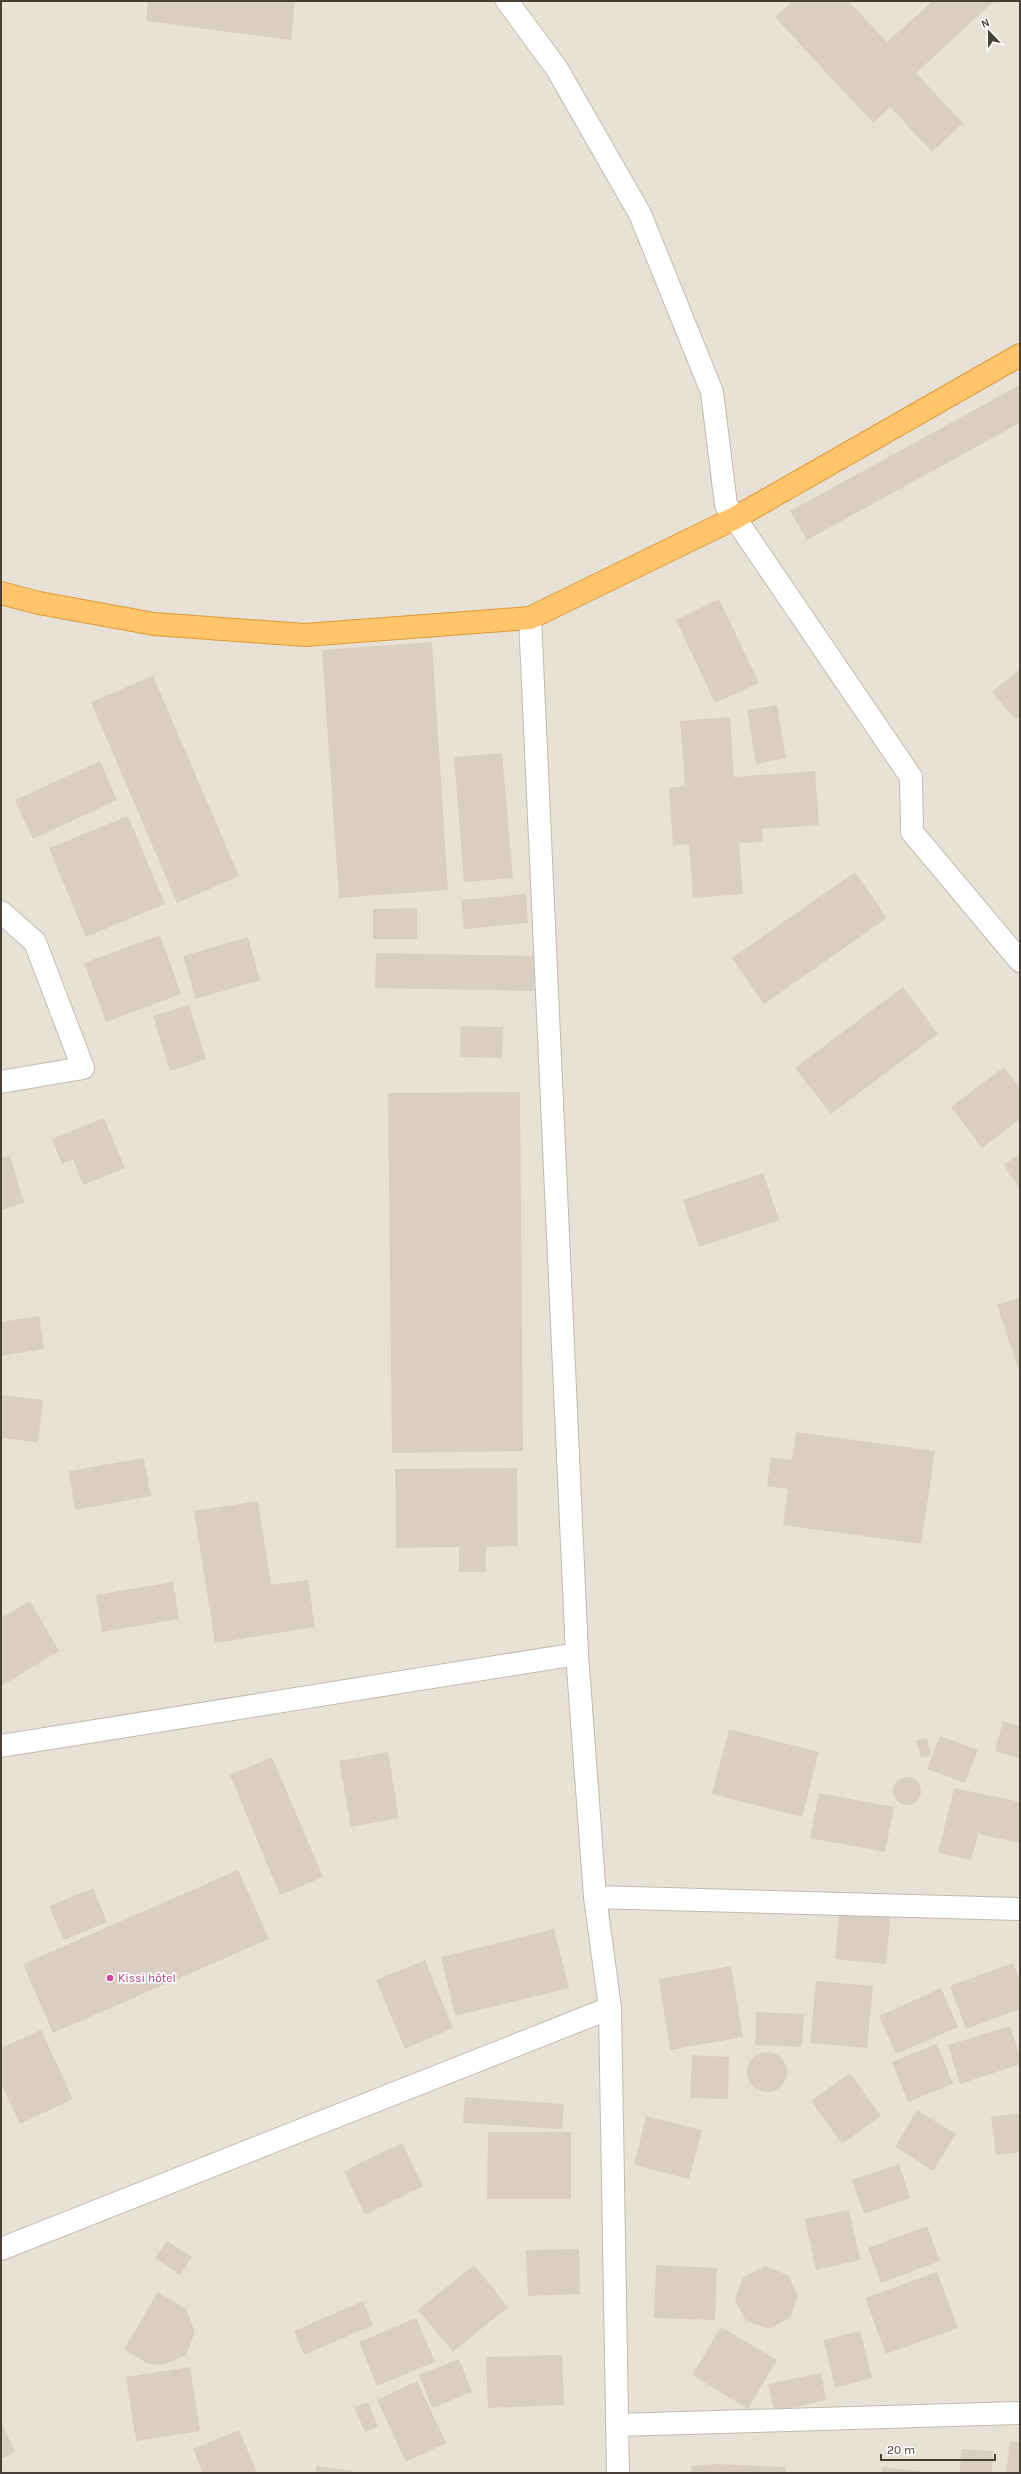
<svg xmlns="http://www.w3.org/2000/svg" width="1021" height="2474" viewBox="0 0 1021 2474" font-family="Karla,sans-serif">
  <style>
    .residential { fill: #e8e2d6 }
    .building { fill: #d9cec1 }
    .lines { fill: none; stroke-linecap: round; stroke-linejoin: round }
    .minor-casing { stroke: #c3baae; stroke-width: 24 }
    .highway-casing { stroke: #de9939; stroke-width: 24 }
    .minor { stroke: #fff; stroke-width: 22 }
    .highway { stroke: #fec56a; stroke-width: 22 }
    .hotel-dot { fill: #d1479c; stroke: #fff; stroke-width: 1.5 }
    .labels { text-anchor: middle; stroke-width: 3.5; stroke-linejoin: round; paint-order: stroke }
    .hotel-label { font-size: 12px; fill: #b23c85; stroke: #fff; text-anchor: start }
  </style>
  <rect width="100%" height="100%" fill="#f4f0e8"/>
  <!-- residential -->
  <path class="residential" d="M1,1H1020V2473H1Z"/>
  <!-- building -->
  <path class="building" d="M148,1L295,2L291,40L146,21Z
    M793,1H848L887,42L933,1H994L916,73L963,123L932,152L890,107L873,123L775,17Z
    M1020,385V423L807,540L790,511Z
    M719,599L759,683L715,703L676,620Z
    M432,642L448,890L339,898L322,650Z
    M1020,669V716L1015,719L992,692Z
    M153,676L239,876L177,903L91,702Z
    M777,705L786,758L756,764L747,710Z
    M730,717L734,777L815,771L819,825L762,829L763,842L739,843L743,894L693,898L689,844L673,846L669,788L685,786L680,721Z
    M502,753L513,878L464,882L454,757Z
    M100,761L117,800L33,839L15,800Z
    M128,816L165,904L86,937L49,848Z
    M855,872L887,918L764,1004L732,958Z
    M526,894L528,923L464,929L461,900Z
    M417,908V939H373V909Z
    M160,935L181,994L106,1022L84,963Z
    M248,937L260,980L196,999L183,956Z
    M376,953L535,956L534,991L375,988Z
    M903,987L938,1034L831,1114L795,1068Z
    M189,1005L206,1059L170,1071L153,1016Z
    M461,1026L503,1027L502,1058L460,1057Z
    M1004,1067L1020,1088V1119L982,1148L951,1107Z
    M520,1092L523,1451L392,1453L388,1093Z
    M104,1118L125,1168L83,1185L73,1159L62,1164L52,1139Z
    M1020,1153V1189L1004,1165Z
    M10,1156L24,1203L1,1210V1158Z
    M763,1173L779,1220L699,1247L683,1200Z
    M1020,1298V1374L997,1305Z
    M39,1316L44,1349L1,1356V1322Z
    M1,1395L43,1400L38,1442L1,1438Z
    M796,1432L935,1451L921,1544L783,1525L788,1489L767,1486L771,1457L792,1460Z
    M144,1458L151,1496L75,1510L69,1471Z
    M517,1468L518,1546L486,1547V1572H459V1547L396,1548L395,1469Z
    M258,1501L271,1585L308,1580L315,1627L215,1643L194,1511Z
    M173,1582L179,1619L102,1632L96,1595Z
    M30,1601L59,1651L1,1686V1618Z
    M1003,1721L1020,1726V1759L995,1751Z
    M729,1729L819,1752L802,1817L712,1794Z
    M940,1736L978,1750L965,1783L927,1769Z
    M927,1738L931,1755L921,1758L916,1740Z
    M388,1752L399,1818L351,1827L339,1761Z
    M272,1757L323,1877L280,1895L230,1775Z
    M893 1791a14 14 0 1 1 28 0a14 14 0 1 1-28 0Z
    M954,1788L1020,1802V1843L978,1834L971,1860L938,1853Z
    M819,1793L894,1807L885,1852L810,1838Z
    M238,1870L269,1939L53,2033L23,1964Z
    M93,1888L107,1922L64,1940L49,1906Z
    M840,1907L891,1911L886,1964L835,1959Z
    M554,1929L569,1988L455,2016L441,1957Z
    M425,1960L453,2028L405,2049L376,1980Z
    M1013,1963L1020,1982V2009L966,2029L950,1986Z
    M731,1966L743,2037L670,2050L659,1979Z
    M816,1981L873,1986L867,2048L810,2043Z
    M941,1988L958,2027L896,2054L879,2016Z
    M756,2012L804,2014L802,2047L755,2045Z
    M1010,2026L1020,2056V2064L960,2084L948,2045Z
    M41,2030L73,2099L20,2124L1,2083V2048Z
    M937,2044L953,2084L908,2102L892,2062Z
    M747 2072a20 20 0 1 1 40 0a20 20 0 1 1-40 0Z
    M692,2055L729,2057L728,2099L690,2098Z
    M850,2073L881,2116L842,2144L811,2101Z
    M465,2097L564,2104L562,2129L463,2123Z
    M917,2110L956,2134L933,2171L895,2147Z
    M1020,2113V2152L996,2155L991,2117Z
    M646,2116L702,2130L689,2179L634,2165Z
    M488,2132H571V2199H487Z
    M402,2143L423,2186L365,2215L344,2171Z
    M899,2164L910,2198L864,2214L852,2180Z
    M849,2210L860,2260L816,2270L805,2219Z
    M927,2226L940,2261L881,2283L868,2248Z
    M167,2241L192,2257L180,2275L155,2258Z
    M579,2249L580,2294L528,2296L526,2250Z
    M474,2265L508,2307L453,2352L418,2310Z
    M656,2265L717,2268L715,2320L654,2318Z
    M765,2266L788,2275L798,2296L790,2318L769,2329L746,2321L735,2300L743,2277Z
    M937,2272L958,2328L886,2354L865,2298Z
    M158,2292L186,2309L195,2332L186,2355L163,2365L148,2364L124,2349Z
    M363,2301L373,2325L304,2355L294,2331Z
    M416,2318L435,2362L377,2386L359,2342Z
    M721,2327L777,2360L748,2409L692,2375Z
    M860,2331L872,2378L835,2388L824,2340Z
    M562,2355L564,2405L488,2408L486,2357Z
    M459,2359L472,2392L432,2408L419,2375Z
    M190,2367L200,2431L136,2441L126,2377Z
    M821,2373L826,2400L774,2412L768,2384Z
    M417,2381L446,2443L406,2462L377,2400Z
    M368,2402L378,2427L365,2432L354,2407Z
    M1,2421L15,2452L1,2459Z
    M239,2430L257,2473H203L193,2449Z
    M1010,2441L1020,2442V2473H1006Z
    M961,2449L993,2451L992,2473H960Z
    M715,2464L786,2467V2473H691V2466Z
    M317,2466L353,2471L352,2473H315Z
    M883,2467L926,2472V2473H882Z"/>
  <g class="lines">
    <!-- minor casing -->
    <g class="minor-casing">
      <path id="minor" d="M507,1L557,69L640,214L712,392L726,505L911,777L912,832L1020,961
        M530,618L577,1654L595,1897L610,2008L618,2473
        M1,912L35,942L83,1068L1,1082
        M1,1746L577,1654
        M595,1897L1020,1909
        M1,2249L610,2008
        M617,2425L1020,2413"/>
    </g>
    <!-- highway casing -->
    <g class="highway-casing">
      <path id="highway" d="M1,593L39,603L154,624L305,635L530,618L735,518L1020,355"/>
    </g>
    <!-- minor -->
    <use href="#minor" class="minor"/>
    <!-- highway -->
    <use href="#highway" class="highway"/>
  </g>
  <!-- markers -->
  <circle class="hotel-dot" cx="110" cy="1978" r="4"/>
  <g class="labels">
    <!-- hotel labels -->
    <g class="hotel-label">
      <text x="118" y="1982">Kissi hôtel</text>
    </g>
  </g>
  <!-- border -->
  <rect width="1021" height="2474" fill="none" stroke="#484037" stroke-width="4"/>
  <!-- north arrow -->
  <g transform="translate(989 32) rotate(338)" stroke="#ffffff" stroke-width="3" paint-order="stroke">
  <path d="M0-3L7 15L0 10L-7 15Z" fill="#484037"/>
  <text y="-6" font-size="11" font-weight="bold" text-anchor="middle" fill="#484037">N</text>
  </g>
  <!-- scale -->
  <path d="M881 2454v6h114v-6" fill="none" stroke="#484037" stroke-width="2"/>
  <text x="887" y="2454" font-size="12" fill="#484037" stroke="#ffffff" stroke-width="3" paint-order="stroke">20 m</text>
</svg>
